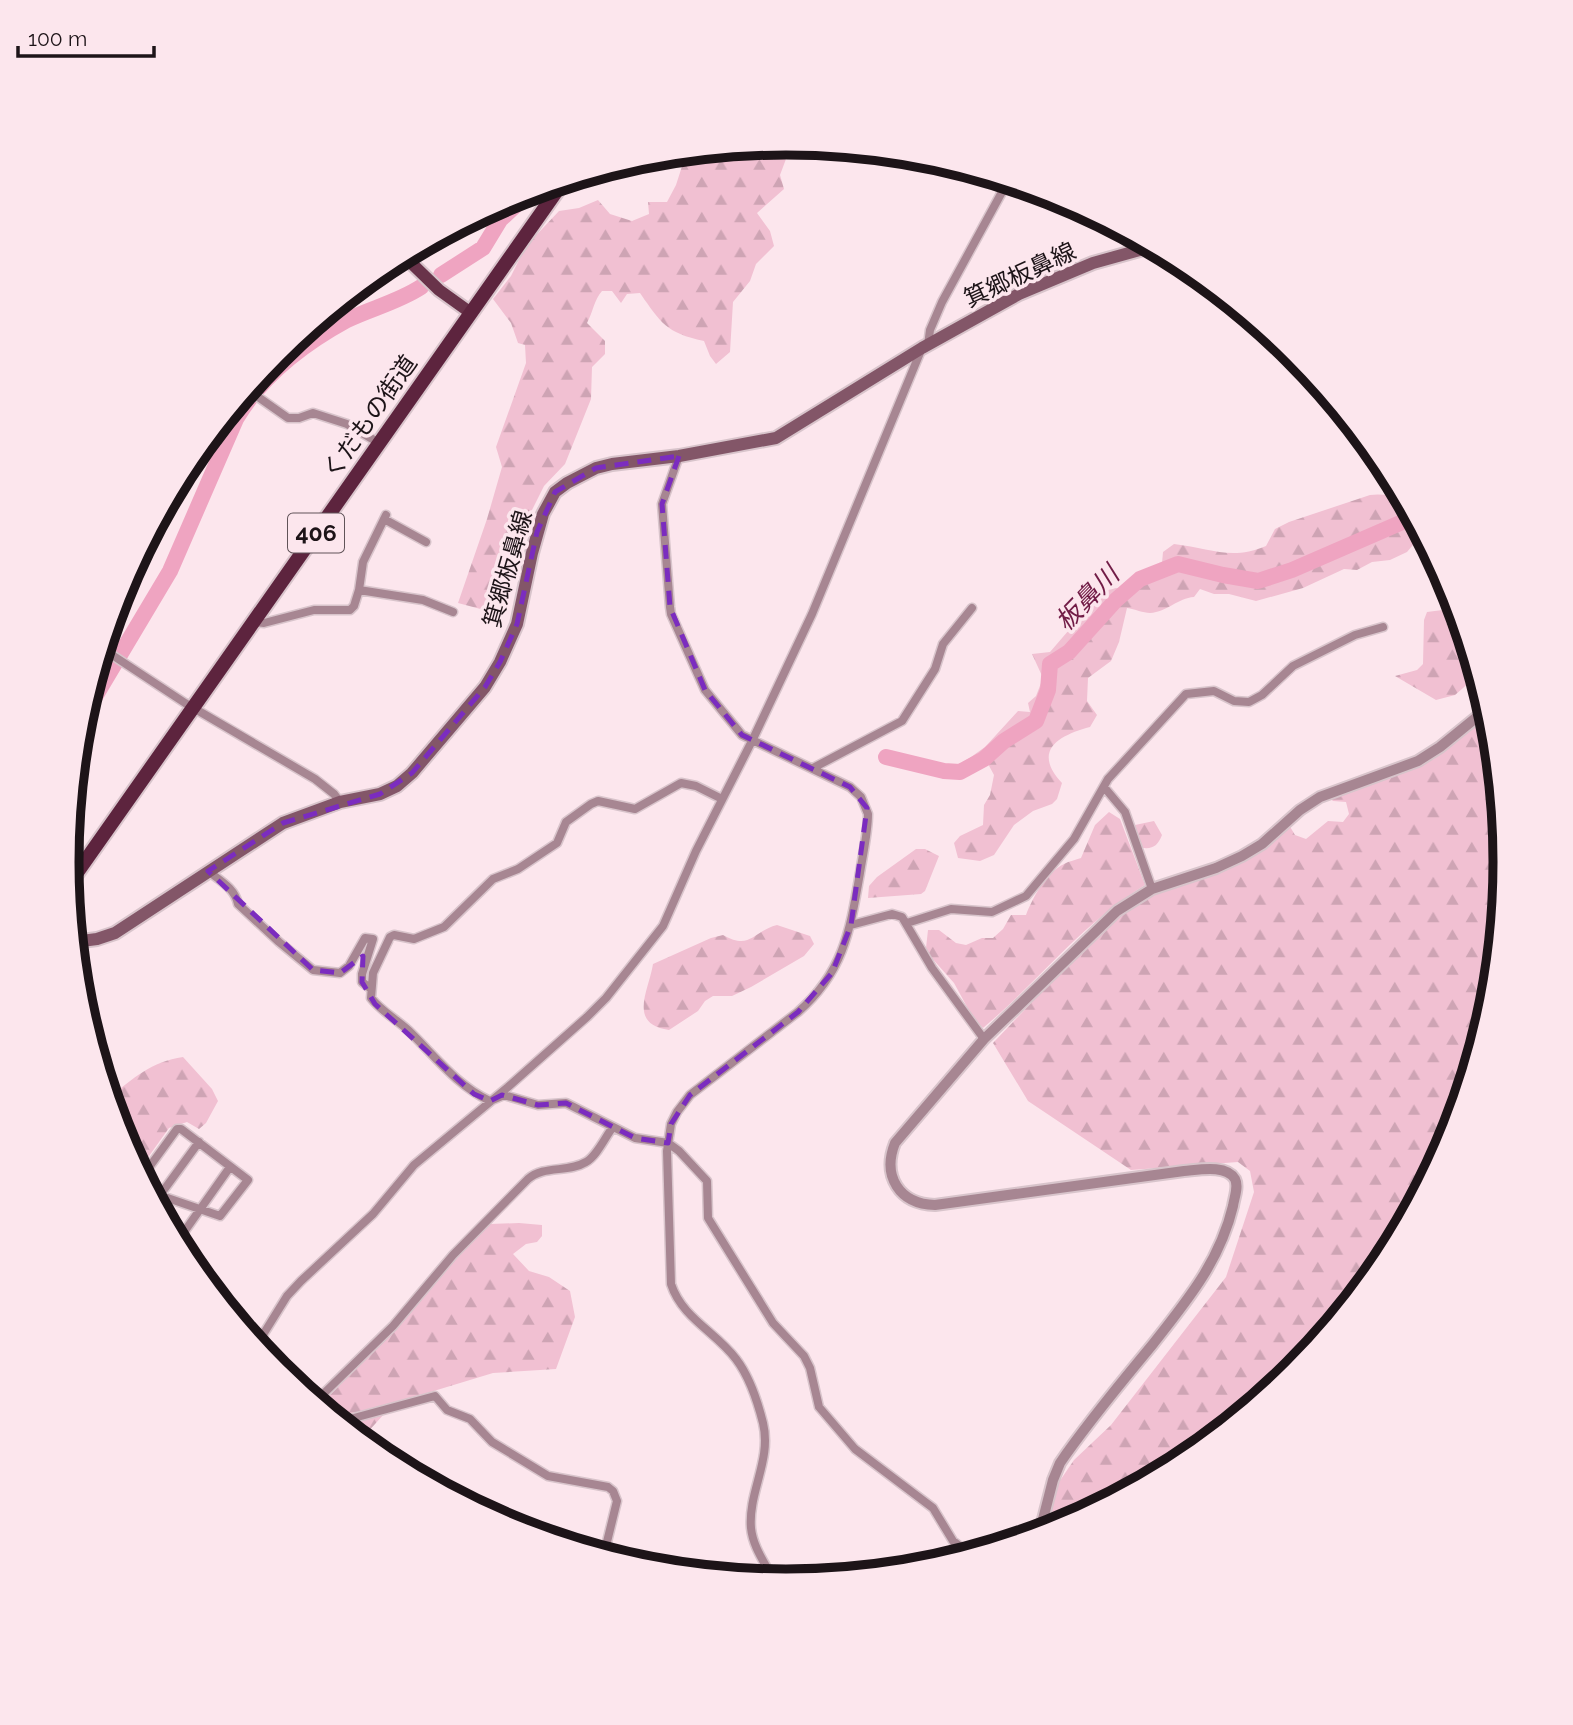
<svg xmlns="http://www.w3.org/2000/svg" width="1573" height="1725" viewBox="0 0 1573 1725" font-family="Raleway,'Noto Sans JP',sans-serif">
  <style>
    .forest { fill: url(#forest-firs) }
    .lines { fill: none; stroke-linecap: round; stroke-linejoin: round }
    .river { stroke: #efa4c1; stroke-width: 16 }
    .minor-casing { stroke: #d8c4cb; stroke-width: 11 }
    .tertiary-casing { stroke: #d8c4cb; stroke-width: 14 }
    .secondary-casing { stroke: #d8c4cb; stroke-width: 16 }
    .primary-casing { stroke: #d8c4cb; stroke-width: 16 }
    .trunk-casing { stroke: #d8c4cb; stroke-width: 18 }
    .minor { stroke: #a78692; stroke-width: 8 }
    .tertiary { stroke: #a78692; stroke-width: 10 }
    .secondary { stroke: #835668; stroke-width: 12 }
    .primary { stroke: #69334a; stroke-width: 12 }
    .trunk { stroke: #5d243e; stroke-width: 14 }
    .marked { fill: none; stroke: #7b2cbf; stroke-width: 5; stroke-dasharray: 14 9; stroke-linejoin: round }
    .labels { text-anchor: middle; stroke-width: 7; stroke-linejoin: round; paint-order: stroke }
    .shield { fill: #fce6ed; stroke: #605358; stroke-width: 2 }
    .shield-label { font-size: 23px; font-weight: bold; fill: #1d1418 }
    .street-label { font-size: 24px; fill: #1d1418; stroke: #fce6ed }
    .water-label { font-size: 26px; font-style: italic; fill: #711c46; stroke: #fce6ed }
    .rim { fill: none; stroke: #1d1418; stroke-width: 9 }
  </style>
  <defs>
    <pattern id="forest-firs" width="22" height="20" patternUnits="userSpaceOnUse" patternTransform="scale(1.75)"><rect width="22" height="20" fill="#f1c0d2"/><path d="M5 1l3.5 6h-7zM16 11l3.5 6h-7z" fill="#cea4b4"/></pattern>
  </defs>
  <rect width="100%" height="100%" fill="#fce6ed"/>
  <!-- forest -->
  <path class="forest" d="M787,143L818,146L786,159L780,175L784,189L757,213L770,231L774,246L756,264L750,281L733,302L730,352L716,364L710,356L704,341C666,333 661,323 640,293L627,294L621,303L612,291H602C594,300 593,312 587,323L605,341V354L592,367L591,399L565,464L544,486L530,514L500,601L488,611L458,603L487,519L502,467L496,447L526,363L525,345L518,343L511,323L493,299L511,276L526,246L559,211L579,208L598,200L610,214L632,221L649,214L648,202H667L676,185L685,157L695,156L694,152Z
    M1402,493L1423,533L1407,552L1390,560L1372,562L1357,570L1344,569L1303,588L1256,601L1229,594H1214L1200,589L1194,597C1178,598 1167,612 1150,613C1143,613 1135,609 1127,608L1119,642L1111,661L1088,678L1087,701L1097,715L1090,727C1060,735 1031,750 1062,783L1057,799L1052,804L1033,811L1014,825L994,855L980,861L958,858L954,843L960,836L983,825L984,805L990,795L994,775L987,762L964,774L940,765H958L971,757L985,747L1018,711L1030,712L1028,703L1036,696L1043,678L1032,654L1050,652L1081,616L1093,594L1116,588L1131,592L1161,574L1163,552L1174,544C1210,548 1231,561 1266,546L1275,529L1289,522L1370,495C1382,493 1390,497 1402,493Z
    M1458,608L1478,675L1455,695L1436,700L1395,676L1417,670L1423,664L1424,620L1427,612Z
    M1482,720L1484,748L1496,755L1506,863L1493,1003L1452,1138L1385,1263L1295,1372L1186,1461L1062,1528L1049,1532L1046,1528L1059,1482L1074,1460L1111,1425L1226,1277L1254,1192L1250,1171L1238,1162L1131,1170L1028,1101L993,1043L1098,933L1146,898L1232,865L1289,825L1295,835L1306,839L1328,821L1343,822L1349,814L1346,802L1333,801L1328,796L1434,759Z
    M1109,812L1120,819L1145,885C1081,924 1039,981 983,1028L972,1016L954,983L930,956L926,948L928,930H939L956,943L966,945L982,938H993L1003,929L1011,915H1026C1033,897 1046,873 1064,864C1069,861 1076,860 1081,858L1095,825Z
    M1154,821L1162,835C1158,845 1154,849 1143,848L1137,839L1135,825Z
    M916,849H925L939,856L925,891L921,894L868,898L869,886L877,877Z
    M777,925L810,936L814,944L804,956L751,987L732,996H713L705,1001L698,1011L669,1030C627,1024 649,990 653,964L711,938L723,935C751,951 753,931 777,925Z
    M183,1057L212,1089L218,1101L206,1123L199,1129L187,1122L169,1128L139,1170L121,1138L109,1098C132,1079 152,1061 183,1057Z
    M519,1223L542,1225V1236L537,1242L526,1244L513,1254L529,1271L549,1277L570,1291L575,1317L556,1369L493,1373L414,1397L385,1413L366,1434L359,1438L319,1406L391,1334L443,1270L490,1224Z"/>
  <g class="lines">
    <!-- river -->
    <path class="river" d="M441,275L483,248L500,220L531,191
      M80,722L170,571L236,419C262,375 303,344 347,320C372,308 398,302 421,287
      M886,757L944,771L960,772L984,759L1004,741L1036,721L1048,690L1050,664L1069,652L1116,600L1140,579L1178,564L1223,575L1258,581L1292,570L1414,517
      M68,849L71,842L70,828"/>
    <!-- minor casing -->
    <g class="minor-casing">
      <path id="minor" d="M928,345L930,330L942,302L1008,181
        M248,390L288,418H299L313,413L347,424L379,443
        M679,456L662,504L670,607L671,614L705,690L742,735L850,787L861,797L868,814C868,833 863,853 860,873C850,930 844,972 798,1012L690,1095L677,1112L671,1124L667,1151L671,1284C682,1318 716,1332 736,1359C749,1376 758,1403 763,1423C772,1460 748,1492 751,1528C753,1548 766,1564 774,1581
        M384,519L426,542
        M359,590L363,562L386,515
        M253,622L264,623L314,610H350L354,606L359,590L423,600L453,612
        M103,649L185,703L315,779L334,794L340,802
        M813,768L902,721L935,669L943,644L972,608
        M1104,787L1125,812L1152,889
        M722,799L696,786L681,783L635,809L598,801L591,804L566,822L557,843L518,869L493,879L444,927L414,939L394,935L390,937L373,973L371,998C381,1011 396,1019 408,1030C435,1056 456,1085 490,1101L504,1095L538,1105L566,1103L635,1138L668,1143L679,1151L707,1181L708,1218L773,1323L804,1356L810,1368L819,1407L855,1449L933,1508L953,1541L971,1555
        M208,871C219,880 235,888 238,904L279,942L313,970L340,973L349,966L365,938L373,939L362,974V982L370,988
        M907,923L951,909L992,912L1026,896L1074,839L1108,779L1186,694L1214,691L1234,701L1249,702L1262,695L1293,666L1355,635L1383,627
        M851,925L892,914L902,917L932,968L984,1039
        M142,1177L177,1129H181L248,1180L220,1216L150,1192
        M155,1202L199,1142
        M177,1242L230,1167
        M256,1346L287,1296L301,1281L373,1214L414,1165L508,1087L587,1017L606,998L663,926L696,851L753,739L812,614L922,348
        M315,1402L393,1326L453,1255L528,1179C544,1165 568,1173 586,1162C597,1156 605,1137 613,1127
        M339,1422L435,1396L447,1410L470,1419L492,1442L548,1476L608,1487L613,1491L617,1501L605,1550L600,1555"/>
    </g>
    <!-- tertiary casing -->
    <g class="tertiary-casing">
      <path id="tertiary" d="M1039,1535L1053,1480L1060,1463C1088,1422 1121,1383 1153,1344C1187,1301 1220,1261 1233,1206C1234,1198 1239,1187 1235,1179C1226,1164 1198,1170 1184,1171L935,1205C899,1204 882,1176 895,1143L984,1039L1117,911L1152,889L1216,868L1242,856L1262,844L1300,810L1320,797L1418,761L1440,747L1488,708"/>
    </g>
    <!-- secondary casing -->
    <g class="secondary-casing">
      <path id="secondary" d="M74,942L97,939L115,933L283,823L340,802L380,794L397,786L412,773L485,687L500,662L517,624L532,553L543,514L555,492L567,483L596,468L612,464L679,456L776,438L922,348L1019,294L1093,263L1154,246"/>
    </g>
    <!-- primary casing -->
    <g class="primary-casing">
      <path id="primary" d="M403,255L439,290L471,313"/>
    </g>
    <!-- trunk casing -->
    <g class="trunk-casing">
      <path id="trunk" d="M69,884L563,182"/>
    </g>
    <!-- minor -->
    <use href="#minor" class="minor"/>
    <!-- tertiary -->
    <use href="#tertiary" class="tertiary"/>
    <!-- secondary -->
    <use href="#secondary" class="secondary"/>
    <!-- primary -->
    <use href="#primary" class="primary"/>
    <!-- trunk -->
    <use href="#trunk" class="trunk"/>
  </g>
  <!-- marked area -->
  <path class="marked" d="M679,456L662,504L670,607L705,690L742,735L850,787L867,808L851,925L832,973L798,1012L690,1095L671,1124L668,1143L635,1138L566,1103L538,1105L502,1095L490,1101L474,1094L375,1004L362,982L363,956L340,973L313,970L208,871L283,823L380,794L412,773L485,687L500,662L517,624L537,532L555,492L596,468Z"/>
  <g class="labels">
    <!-- shield labels -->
    <rect class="shield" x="288" y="513.5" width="56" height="39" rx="5"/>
    <g class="shield-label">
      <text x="316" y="541">406</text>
    </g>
    <!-- street labels -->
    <g class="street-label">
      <text transform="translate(1020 275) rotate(-25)" y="8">箕郷板鼻線</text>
      <text transform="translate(370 417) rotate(-55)" y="8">くだもの街道</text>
      <text transform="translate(508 569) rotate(-74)" y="8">箕郷板鼻線</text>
    </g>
    <!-- water labels -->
    <g class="water-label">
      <text transform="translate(1087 598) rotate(-46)" y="9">板鼻川</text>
    </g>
  </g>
  <!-- crop -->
  <path d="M0 0H1573V1725H0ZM79 862a707 707 0 1 1 1414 0a707 707 0 1 1-1414 0Z" fill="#fce6ed" fill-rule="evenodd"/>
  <path class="rim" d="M79 862a707 707 0 1 1 1414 0a707 707 0 1 1-1414 0Z"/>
  <!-- scale -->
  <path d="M18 46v10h136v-10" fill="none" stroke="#1d1418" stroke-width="3.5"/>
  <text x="28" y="46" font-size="21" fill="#1d1418" stroke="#fce6ed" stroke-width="5" paint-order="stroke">100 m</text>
</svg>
